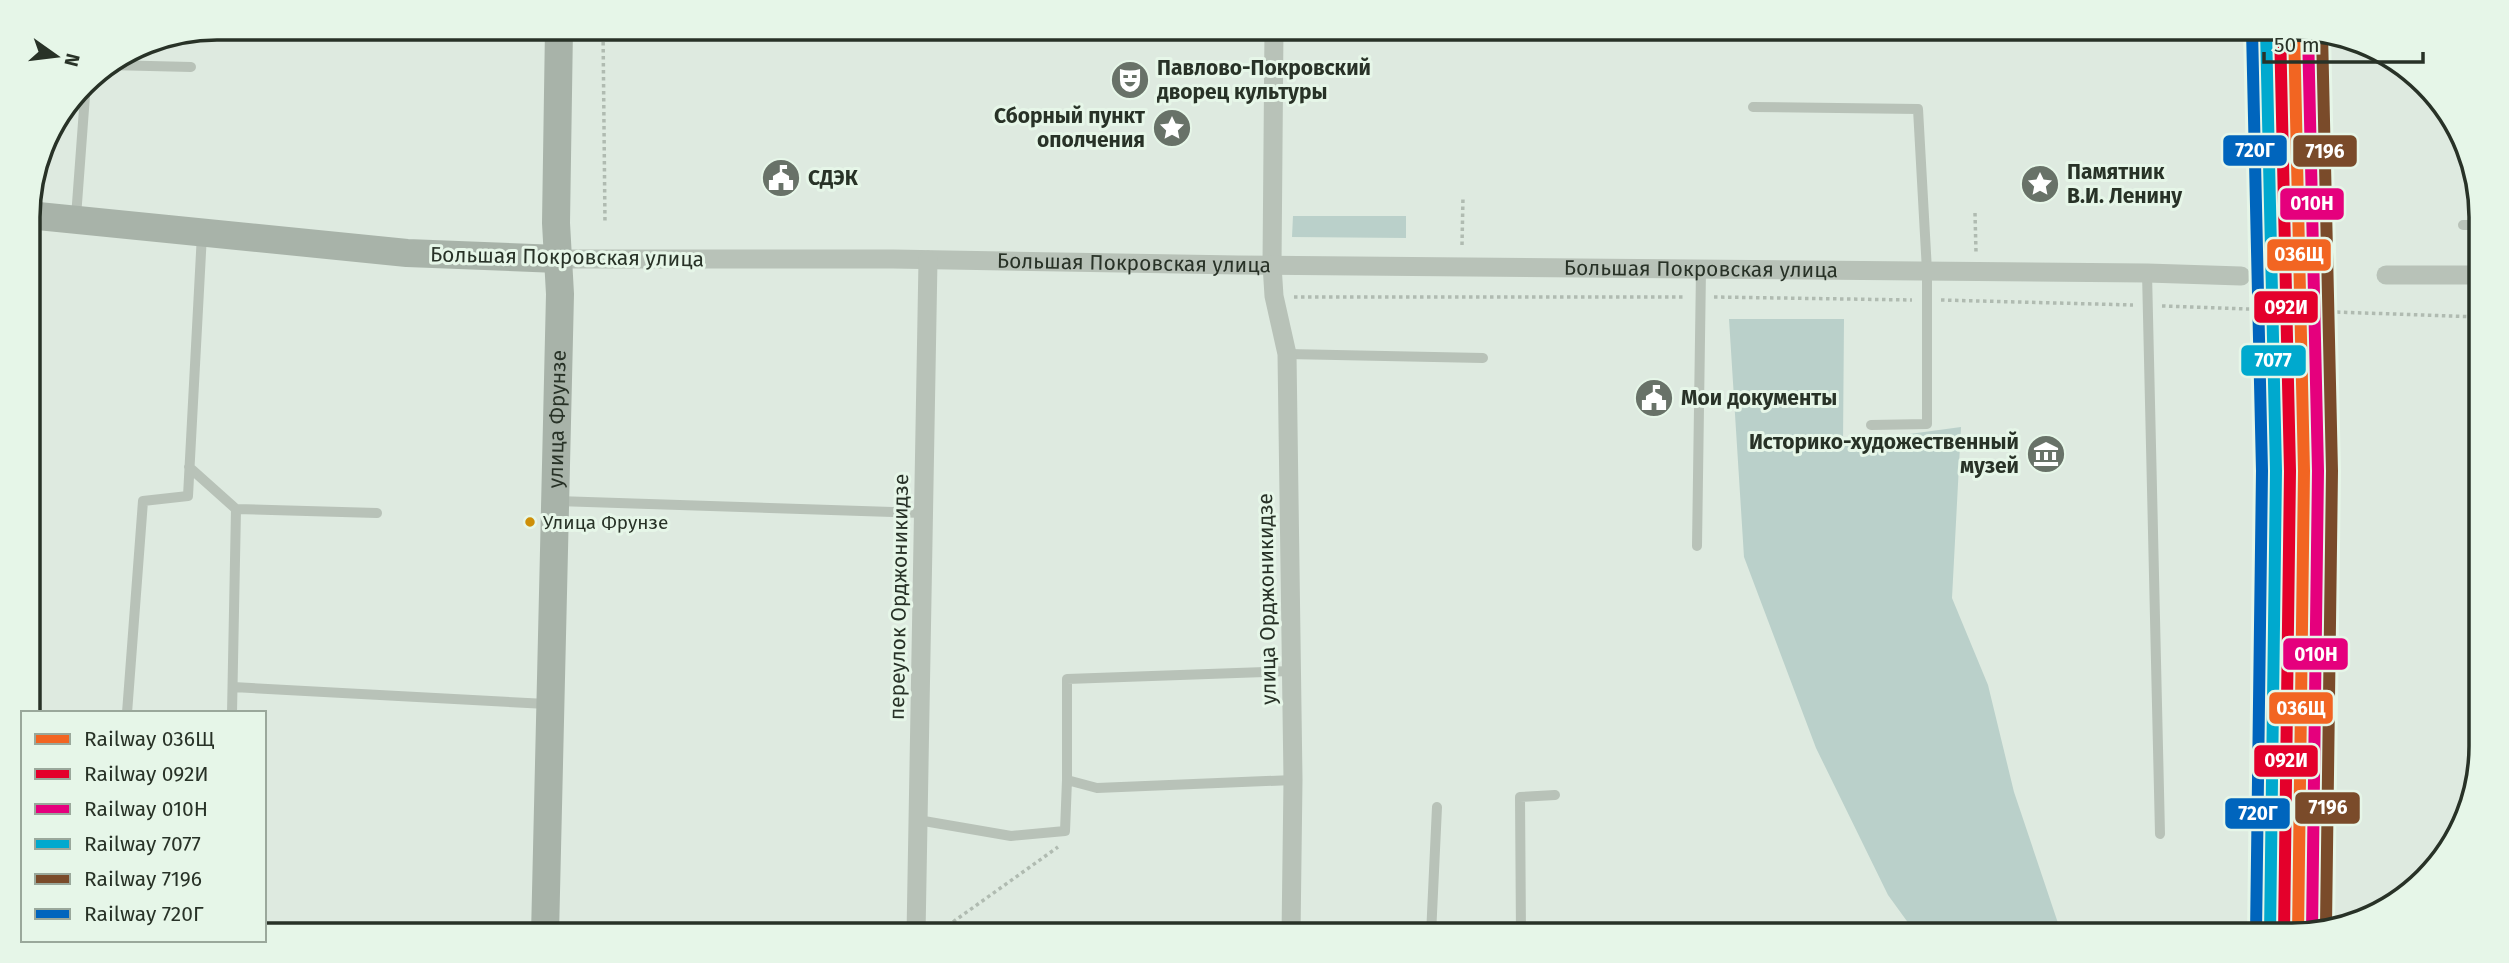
<svg xmlns="http://www.w3.org/2000/svg" width="2509" height="963" viewBox="0 0 2509 963" font-family="'Fira Sans',sans-serif">
  <style>
    .green { fill: #bad0ca }
    .lines { fill: none; stroke-linecap: round; stroke-linejoin: round }
    .path { stroke: #b0bbb1; stroke-width: 3.5; stroke-dasharray: 3.5 3.5; stroke-linecap: butt }
    .lane { stroke: #b8c2b8; stroke-width: 10 }
    .street { stroke: #b8c2b8; stroke-width: 19 }
    .secondary { stroke: #a8b3a9; stroke-width: 28 }
    .rail-1-casing { stroke: #e6f6e8; stroke-width: 18 }
    .rail-2-casing { stroke: #e6f6e8; stroke-width: 18 }
    .rail-3-casing { stroke: #e6f6e8; stroke-width: 18 }
    .rail-4-casing { stroke: #e6f6e8; stroke-width: 18 }
    .rail-5-casing { stroke: #e6f6e8; stroke-width: 18 }
    .rail-6-casing { stroke: #e6f6e8; stroke-width: 18 }
    .rail-1 { stroke: #f26522; stroke-width: 12 }
    .rail-2 { stroke: #e4002b; stroke-width: 12 }
    .rail-3 { stroke: #e5007d; stroke-width: 12 }
    .rail-4 { stroke: #00a9ce; stroke-width: 12 }
    .rail-5 { stroke: #7a4b2a; stroke-width: 12 }
    .rail-6 { stroke: #0065bd; stroke-width: 12 }
    .bus-dot { fill: #ce8f08; stroke: #e6f6e8; stroke-width: 2.5 }
    .labels { text-anchor: middle; stroke-width: 6; stroke-linejoin: round; paint-order: stroke }
    .bus-label { font-size: 19px; fill: #283227; stroke: #e6f6e8; text-anchor: start }
    .poi-label { font-size: 21px; font-weight: bold; fill: #283227; stroke: #e6f6e8; text-anchor: start }
    .street-label { font-size: 21px; fill: #283227; stroke: #e6f6e8 }
    .rim { fill: none; stroke: #283227; stroke-width: 3.5 }
    .line-badge { stroke: #e6f6e8; stroke-width: 2.5 }
    .badge-label { font-size: 19px; text-anchor: middle; font-weight: bold; fill: #fff }
  </style>
  <rect width="100%" height="100%" fill="#deeae0"/>
  <!-- green -->
  <path class="green" d="M1293,216H1406V238L1292,237Z
    M1729,319H1844L1843,443L1961,427L1952,598L1988,685L2014,792L2062,935H1917L1888,895L1816,748L1744,557Z"/>
  <g class="lines">
    <!-- path -->
    <path class="path" d="M603,28L605,224
      M1975,213L1976,252
      M1462,245L1463,197
      M1294,297H1685
      M1714,297L1912,300
      M1941,300L2133,305
      M2162,306L2480,317
      M936,934L1058,847"/>
    <!-- lane -->
    <path class="lane" d="M109,65L191,67
      M1753,107L1918,109L1927,271V424L1871,425
      M76,217L86,82
      M2463,225H2479
      M2147,273L2160,834
      M1287,354L1483,358
      M189,467L236,509L232,713
      M557,501L923,513
      M236,509L377,513
      M1697,546L1701,270
      M1290,671L1067,679V780L1097,788L1293,780
      M233,687L547,704
      M127,713L143,501L188,496L202,234
      M918,820L1011,836L1065,831L1067,780
      M1431,935L1437,807
      M1521,935L1520,797L1555,795"/>
    <!-- street -->
    <g class="street">
      <path d="M1274,28L1272,265L1274,296L1287,354L1293,780L1291,935"/>
      <path id="s1" d="M558,259H893L1238,265L2147,273L2241,276"/>
      <path d="M2386,275H2480"/>
      <path d="M916,935L928,260"/>
    </g>
    <!-- secondary -->
    <g class="secondary">
      <path d="M28,215L407,253L558,259"/>
      <path id="s2" d="M545,935L560,294L556,223L559,28"/>
    </g>
    <!-- rail-1 casing -->
    <g class="rail-1-casing">
      <path id="rail-1" d="M2294,28L2304,471L2298,935"/>
    </g>
    <!-- rail-2 casing -->
    <g class="rail-2-casing">
      <path id="rail-2" d="M2280,28L2290,471L2284,935"/>
    </g>
    <!-- rail-3 casing -->
    <g class="rail-3-casing">
      <path id="rail-3" d="M2308,31L2318,471L2312,932"/>
    </g>
    <!-- rail-4 casing -->
    <g class="rail-4-casing">
      <path id="rail-4" d="M2266,29L2276,471L2270,935"/>
    </g>
    <!-- rail-5 casing -->
    <g class="rail-5-casing">
      <path id="rail-5" d="M2322,33L2332,471L2326,926"/>
    </g>
    <!-- rail-6 casing -->
    <g class="rail-6-casing">
      <path id="rail-6" d="M2252,29L2262,471L2256,935"/>
    </g>
    <!-- rail-1 -->
    <use href="#rail-1" class="rail-1"/>
    <!-- rail-2 -->
    <use href="#rail-2" class="rail-2"/>
    <!-- rail-3 -->
    <use href="#rail-3" class="rail-3"/>
    <!-- rail-4 -->
    <use href="#rail-4" class="rail-4"/>
    <!-- rail-5 -->
    <use href="#rail-5" class="rail-5"/>
    <!-- rail-6 -->
    <use href="#rail-6" class="rail-6"/>
  </g>
  <!-- icons -->
  <defs>
    <g id="theatre-disc" transform="scale(2.0125)"><circle r="9.5" fill="#687268" stroke="#e6f6e8"/><path d="M-5-5.5Q0-4 5-5.5V0Q5 5 0 6Q-5 5-5 0ZM-3.3-2.5H-1v1.5H-3.3ZM1-2.5H3.3v1.5H1ZM-2.8 1Q0 5.5 2.8 1Z" fill="#fff"/></g>
    <g id="sight-disc" transform="scale(2.0125)"><circle r="9.5" fill="#687268" stroke="#e6f6e8"/><path d="M0-6L1.8-2.2L6-1.7L2.9 1.2L3.7 5.4L0 3.3L-3.7 5.4L-2.9 1.2L-6-1.7L-1.8-2.2Z" fill="#fff"/></g>
    <g id="civic-disc" transform="scale(2.0125)"><circle r="9.5" fill="#687268" stroke="#e6f6e8"/><path d="M-.6-6.5H3V-4.5H.6V-3L4-1V1h2V6H-6V1h2V-1L-.6-3ZM-1.2 2.5V6h2.4V2.5Z" fill="#fff"/></g>
    <g id="museum-disc" transform="scale(2.0125)"><circle r="9.5" fill="#687268" stroke="#e6f6e8"/><path d="M0-6L6-3V-2H-6V-3ZM-5-1h2V3h-2ZM-1-1h2V3h-2ZM3-1h2V3H3ZM-6 4H6V6H-6Z" fill="#fff"/></g>
  </defs>
  <g fill-rule="evenodd">
    <use href="#theatre-disc" x="1130" y="80"/>
    <use href="#sight-disc" x="1172" y="128"/>
    <use href="#civic-disc" x="781" y="178"/>
    <use href="#sight-disc" x="2040" y="184"/>
    <use href="#civic-disc" x="1654" y="398"/>
    <use href="#museum-disc" x="2046" y="454"/>
  </g>
  <!-- markers -->
  <circle class="bus-dot" cx="530" cy="522" r="6"/>
  <g class="labels">
    <!-- bus labels -->
    <g class="bus-label">
      <text x="543" y="529">Улица Фрунзе</text>
    </g>
    <!-- poi labels -->
    <g class="poi-label">
      <text x="1157" y="75">Павлово-Покровский<tspan x="1157" dy="24">дворец культуры</tspan></text>
      <text x="1145" y="123" text-anchor="end">Сборный пункт<tspan x="1145" dy="24">ополчения</tspan></text>
      <text x="2067" y="179">Памятник<tspan x="2067" dy="24">В.И. Ленину</tspan></text>
      <text x="808" y="185">СДЭК</text>
      <text x="1681" y="405">Мои документы</text>
      <text x="2019" y="449" text-anchor="end">Историко-художественный<tspan x="2019" dy="24">музей</tspan></text>
    </g>
    <!-- street labels -->
    <g class="street-label">
      <text transform="translate(567 257) rotate(1)" y="7">Большая Покровская улица</text>
      <text dy="7" stroke="none"><textPath href="#s1" startOffset="576">Большая Покровская улица</textPath></text>
      <text dy="7" stroke="none"><textPath href="#s1" startOffset="1143">Большая Покровская улица</textPath></text>
      <text dy="7" stroke="none"><textPath href="#s2" startOffset="516">улица Фрунзе</textPath></text>
      <text transform="translate(899 597) rotate(-89)" y="7">переулок Орджоникидзе</text>
      <text transform="translate(1267 599) rotate(-91)" y="7">улица Орджоникидзе</text>
    </g>
  </g>
  <!-- crop -->
  <path d="M0 0H2509V963H0ZM217 40H2292A177 177 0 0 1 2469 217V746A177 177 0 0 1 2292 923H217A177 177 0 0 1 40 746V217A177 177 0 0 1 217 40Z" fill="#e6f6e8" fill-rule="evenodd"/>
  <path class="rim" d="M217 40H2292A177 177 0 0 1 2469 217V746A177 177 0 0 1 2292 923H217A177 177 0 0 1 40 746V217A177 177 0 0 1 217 40Z"/>
  <g class="line-badge">
    <rect x="2222" y="134" width="66" height="33" rx="7" fill="#0065bd"/>
    <rect x="2292" y="134" width="66" height="34" rx="7" fill="#7a4b2a"/>
    <rect x="2279" y="187" width="66" height="34" rx="7" fill="#e5007d"/>
    <rect x="2266" y="238" width="66" height="34" rx="7" fill="#f26522"/>
    <rect x="2253" y="290" width="66" height="34" rx="7" fill="#e4002b"/>
    <rect x="2240" y="344" width="67" height="33" rx="7" fill="#00a9ce"/>
    <rect x="2282" y="637" width="67" height="34" rx="7" fill="#e5007d"/>
    <rect x="2268" y="691" width="66" height="34" rx="7" fill="#f26522"/>
    <rect x="2253" y="744" width="66" height="34" rx="7" fill="#e4002b"/>
    <rect x="2294" y="791" width="67" height="34" rx="7" fill="#7a4b2a"/>
    <rect x="2224" y="797" width="67" height="33" rx="7" fill="#0065bd"/>
  </g>
  <g class="badge-label">
    <text x="2255" y="157">720Г</text>
    <text x="2325" y="158">7196</text>
    <text x="2312" y="210">010Н</text>
    <text x="2299" y="261">036Щ</text>
    <text x="2286" y="314">092И</text>
    <text x="2273" y="367">7077</text>
    <text x="2316" y="661">010Н</text>
    <text x="2301" y="715">036Щ</text>
    <text x="2286" y="767">092И</text>
    <text x="2328" y="814">7196</text>
    <text x="2258" y="820">720Г</text>
  </g>
  <!-- legend -->
  <rect x="21" y="711" width="245" height="231" fill="#e6f6e8" stroke="#9aa89b" stroke-width="2"/>
  <rect x="35" y="734" width="35" height="10" fill="#f26522" stroke="#9aa89b" stroke-width="2"/>
  <text x="84" y="746" font-size="21" fill="#283227">Railway 036Щ</text>
  <rect x="35" y="769" width="35" height="10" fill="#e4002b" stroke="#9aa89b" stroke-width="2"/>
  <text x="84" y="781" font-size="21" fill="#283227">Railway 092И</text>
  <rect x="35" y="804" width="35" height="10" fill="#e5007d" stroke="#9aa89b" stroke-width="2"/>
  <text x="84" y="816" font-size="21" fill="#283227">Railway 010Н</text>
  <rect x="35" y="839" width="35" height="10" fill="#00a9ce" stroke="#9aa89b" stroke-width="2"/>
  <text x="84" y="851" font-size="21" fill="#283227">Railway 7077</text>
  <rect x="35" y="874" width="35" height="10" fill="#7a4b2a" stroke="#9aa89b" stroke-width="2"/>
  <text x="84" y="886" font-size="21" fill="#283227">Railway 7196</text>
  <rect x="35" y="909" width="35" height="10" fill="#0065bd" stroke="#9aa89b" stroke-width="2"/>
  <text x="84" y="921" font-size="21" fill="#283227">Railway 720Г</text>
  <!-- north arrow -->
  <g transform="translate(56 56) rotate(104)" stroke="#e6f6e8" stroke-width="5" paint-order="stroke">
  <path d="M0-5L12 26L0 18L-12 26Z" fill="#283227"/>
  <text y="-10" font-size="19" font-weight="bold" text-anchor="middle" fill="#283227">N</text>
  </g>
  <!-- scale -->
  <path d="M2264 52v10h159v-10" fill="none" stroke="#283227" stroke-width="3.5"/>
  <text x="2274" y="52" font-size="21" fill="#283227" stroke="#e6f6e8" stroke-width="5" paint-order="stroke">50 m</text>
</svg>
